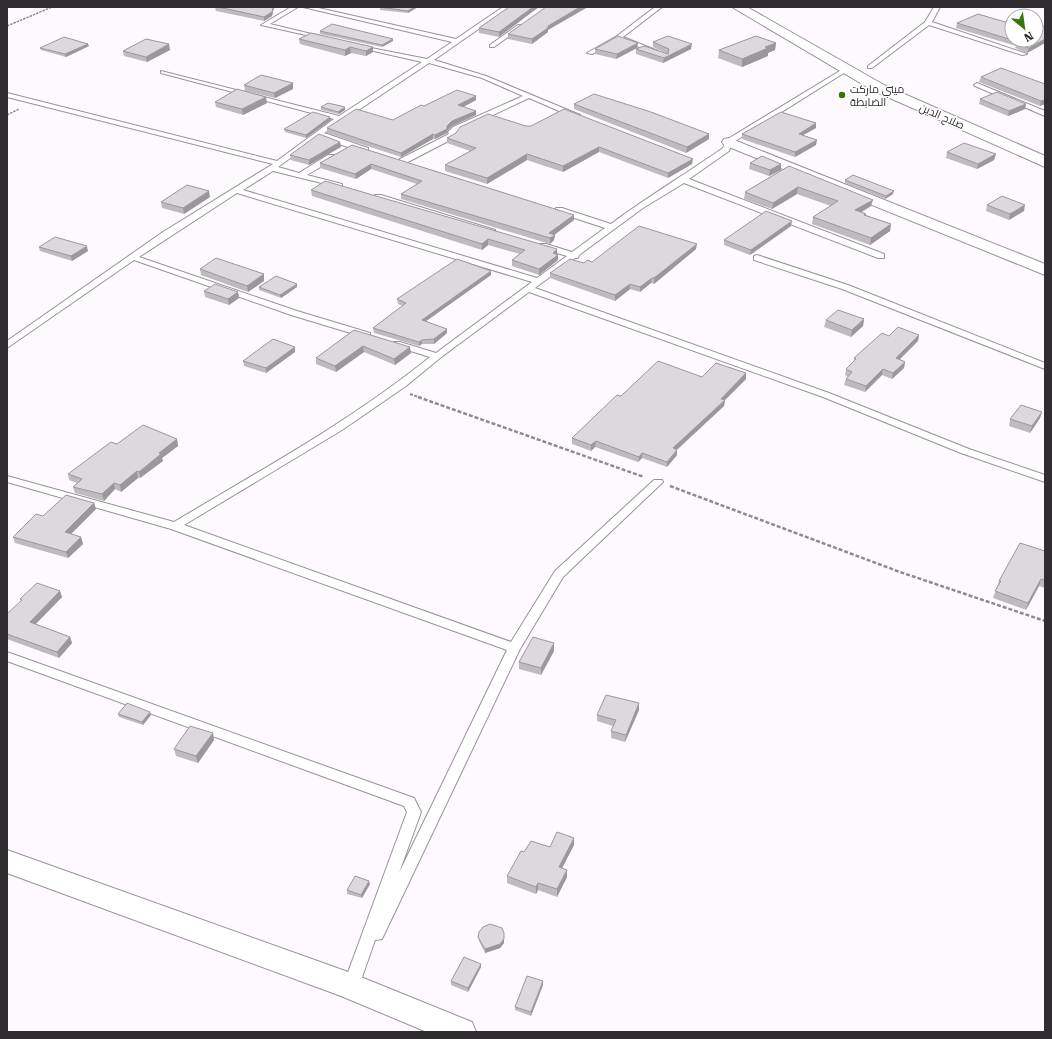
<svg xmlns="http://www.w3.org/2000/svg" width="1052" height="1039" viewBox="0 0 1052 1039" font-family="'Roboto Serif',Cairo,serif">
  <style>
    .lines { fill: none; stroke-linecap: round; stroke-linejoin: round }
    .service-casing { stroke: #969297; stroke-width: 2 }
    .minor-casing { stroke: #969297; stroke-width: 2 }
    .trunk-casing { stroke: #969297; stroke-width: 2 }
    .path-far2 { stroke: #8e8a8e; stroke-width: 1.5; stroke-dasharray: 2.5 1; stroke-linecap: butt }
    .path-far1 { stroke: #8e8a8e; stroke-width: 2; stroke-dasharray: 3 1.5; stroke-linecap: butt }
    .path { stroke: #8e8a8e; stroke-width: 2.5; stroke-dasharray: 4 2; stroke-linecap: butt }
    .service { fill: #fff; fill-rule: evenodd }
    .minor { fill: #fff; fill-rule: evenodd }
    .trunk { fill: #fff; fill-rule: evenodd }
    .wall { fill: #bebabe }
    .shaded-wall { fill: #9b979b }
    .building { fill: #ddd8dd; stroke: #9b979b }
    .poi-dot { fill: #37750f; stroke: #fff; stroke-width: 1.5 }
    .labels { text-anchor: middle; stroke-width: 3.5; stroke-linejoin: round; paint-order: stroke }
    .far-poi-label { font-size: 11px; fill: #2f2d2f; stroke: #fff; text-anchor: start }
    .far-street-label { font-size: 11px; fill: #2f2d2f; stroke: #fff }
  </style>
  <rect width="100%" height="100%" fill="#fef9fe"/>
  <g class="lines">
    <!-- service casing -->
    <g class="service-casing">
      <path id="service" d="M291,7H298L270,24L324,37V39L261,25Z
        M303,7H314L456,39L503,7H510L434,60L486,76L580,115L573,117L529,98L459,131L456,133V137L406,163H400V159L449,134L448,132L453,127L523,96L482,78L429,63L324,133L368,148V152H362L319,137L278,167L299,173L328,155H334V159L307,175L342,184V188L273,171L243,190L537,278L567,256L540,248V244H546L572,252L605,228L556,212V208H562L611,224C647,197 686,174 723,148L726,140L843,69H847V71L732,143L729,151L689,179L884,254V258H878L684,183L643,208L579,255L578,258H575L535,288L829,393L969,449L1045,475V482L961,453L823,397L529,292L440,358L406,386L342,430L184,525L511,642L555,571L654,480H662L663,482L563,577L520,649L382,939L375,940L359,986L356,991L351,993L346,991L343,986L407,812L404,806L7,661V652L414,798L421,812L399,873L507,650L171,529L7,482V476L174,522C261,470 351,421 430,357L394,346V342H400L436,353L532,282L237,193L139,257L297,311L370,333V337H364L291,315L134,260L7,348V341L163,232L273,164L7,97V93L277,161L334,119L161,73V71L339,116L422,62L356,47V45L427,59L452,42Z
        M655,7H662L623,37L658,51V53H654L620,39L592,54L587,53L617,36Z
        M934,7H940L932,22L1027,54L1022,55L929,25L872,68H868V66L925,22Z
        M518,25L523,26L494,47H490V45Z
        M1036,25L1045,27V31L1036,29Z
        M977,83L1045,111V116L975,86L974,85Z
        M375,195H381L495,230L494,232H488L375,199Z
        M757,255L848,285L1045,363V369L842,289L754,260V256Z"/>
    </g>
    <!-- minor casing -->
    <g class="minor-casing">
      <path id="minor" d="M729,138L1045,264V275L724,145L722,142L724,139Z
        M7,850L351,973L472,1022L476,1032H427L341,996L7,873Z"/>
    </g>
    <!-- trunk casing -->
    <g class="trunk-casing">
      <path id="trunk" d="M732,7H747L884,85L1045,156V167L874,91Z"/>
    </g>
    <!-- path-far2 -->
    <path class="path-far2" d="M7,26L52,7
      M7,115L19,109"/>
    <!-- path-far1 -->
    <path class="path-far1" d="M410,394L421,398"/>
    <!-- path -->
    <path class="path" d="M418,397L644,477
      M670,486L900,572L1045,621"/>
    <!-- service -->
    <use href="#service" class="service"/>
    <!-- minor -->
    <use href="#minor" class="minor"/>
    <!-- trunk -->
    <use href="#trunk" class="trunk"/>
  </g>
  <!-- wall -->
  <path class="wall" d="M215,7H274L272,16L264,21L216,11Z
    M380,7H418L408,13L380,10Z
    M509,7L499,37L479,33V28Z
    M957,23L1012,24V40H1036L1045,27V43L1027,53L1015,48L1016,46L956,28Z
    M548,30V32L532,44L508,39V34Z
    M320,31L393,39V41L382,47L320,34Z
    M299,39L373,47V52L366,56L351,53L345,56L300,44Z
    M653,42L691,49L663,63L636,54V49L668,54L653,47Z
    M776,43L775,50L768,53V56L742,67L718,58L719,50Z
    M89,46L66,57L41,50L40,48Z
    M637,48L616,59L595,54V49Z
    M170,50L147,62L124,56L123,51Z
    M981,77L1045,84V104L1040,106L979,82Z
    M244,85L293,89L275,98L245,91Z
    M476,96V100L464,107L476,111V115L452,126L447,131V133L435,139H433L401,157L327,133V128L393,120L424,106Z
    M980,99L1026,104L1025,109L1008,116L979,104Z
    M215,102L267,103L243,115L216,107Z
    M574,104L709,134V139L686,153L574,109Z
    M321,107L345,110L339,114L321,110Z
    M331,120L306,138L285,132L284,129Z
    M526,126L692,164L668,178L599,152L563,172L527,160L487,184L445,171V165L470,151L447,143V138Z
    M816,128L803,135L816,145L795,157L742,139V134Z
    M340,142L341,147L309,165L291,160L290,155Z
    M352,145L574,215V220L554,235H555L554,240L550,244L401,199V194L417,184L371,169L356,179L320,168V163Z
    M947,152L996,154L994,160L977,169L946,158Z
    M750,163L781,170L769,176L749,169Z
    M789,166L871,206L862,212L866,214V215L891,224L890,231L870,245L812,224L813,217L831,206L797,194L772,209L744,199L745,192Z
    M845,180L893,194L885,199L845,183Z
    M311,190L557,254L558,260L539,275L512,266V260L520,254L488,245L482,250L312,196Z
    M210,197L184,214L162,208L161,202Z
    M987,205L1024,211L1009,220L986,211Z
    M791,226L750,255L724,245V240Z
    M39,247L88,251L72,261L40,251Z
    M696,249L654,284L651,283L640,292L630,289L615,301L550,278V273L584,263Z
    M200,269L264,274V281L248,292L201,275Z
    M491,275L426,321L447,333L434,344H422L419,346L374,333L373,328L403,306L398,304L397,299Z
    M259,287H297L281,298L259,290Z
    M204,291L238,292L239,298L229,305L205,297Z
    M864,319L863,326L851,337L824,327L826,320Z
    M354,330L411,353L395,365L364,352L336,372L316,364V358Z
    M919,335L918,341L900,359L905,362L904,368L892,379L882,375L865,392L844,385L846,379L848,377L845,375L846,369L854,361V358L889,336Z
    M295,347V352L266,373L244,366L243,361Z
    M746,379L725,400L724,406L677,450V455L667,467L642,458L638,462L595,447L591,451L572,444V438L621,396Z
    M1042,412L1040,418L1030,433L1009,426L1010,419Z
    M177,439L178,446L162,458L163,461L140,478H138L121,492L115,489L104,501L75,493L73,487L77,483L69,480L68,474L117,444Z
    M94,503L96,509L71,534L81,537L83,544L68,558L15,543L13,537L43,516Z
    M1045,551V588L1039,586L1026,610L993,598L999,581Z
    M60,591L62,597L35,624L70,637L72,643L59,658L7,639V614L21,601L20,599Z
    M554,643V651L541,675L519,669V662Z
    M639,710L625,742L611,738V731L613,726L597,721V715Z
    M118,714L151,715L143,725L119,717Z
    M214,740L198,763L176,756L174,749Z
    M574,845L562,868L567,877L557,897L538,890L536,894L507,883V876L524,852L550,847Z
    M370,884L362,898L347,894V890Z
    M478,937L504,943L500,948L485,953L479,941Z
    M481,967L468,992L451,985V981Z
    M543,981V985L531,1016L515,1010V1007Z"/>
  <!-- shaded-wall -->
  <path class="shaded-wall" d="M273,7H274L272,16L264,21V17Z
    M414,7H418L408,13V11Z
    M533,7H539L499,37V32Z
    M580,7H588L548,30V32L532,44V39L548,26Z
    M393,39V41L382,47V45Z
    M1045,39V43L1027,53L1029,48Z
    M638,43L637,48L616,59L617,54Z
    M776,43L775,50L768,53V56L742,67V59L765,47Z
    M88,44L89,46L66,57L65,54Z
    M169,44L170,50L147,62L146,57Z
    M692,44L691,49L663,63L664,58Z
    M350,47L351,53L345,56V50Z
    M373,47V52L366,56V51Z
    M293,83V89L275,98L274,93Z
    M476,96V100L459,109L458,105Z
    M266,97L267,103L243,115L242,109Z
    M1045,100V104L1040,106L1041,101Z
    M1026,104L1025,109L1008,116L1009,111Z
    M345,107V110L339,114L338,112Z
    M476,111V115L452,126L447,131V126L452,121Z
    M330,117L331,120L306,138V135Z
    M816,123V128L798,138L799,134Z
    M447,129V133L435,139V135Z
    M433,134V139L401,157V153Z
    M709,134V139L686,153L687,147Z
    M817,140L816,145L795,157V152Z
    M340,142L341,147L309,165V160Z
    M599,147V152L563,172V166Z
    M527,154V160L487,184V178Z
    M996,154L994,160L977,169L978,164Z
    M693,159L692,164L668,178V173Z
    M371,164V169L356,179L355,174Z
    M781,164V170L769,176L770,170Z
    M798,187L797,194L772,209L773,203Z
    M209,191L210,197L184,214L183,208Z
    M894,191L893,194L885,199L886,196Z
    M873,200L871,206L854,216L855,210Z
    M1025,205L1024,211L1009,220L1010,214Z
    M574,215V220L549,239V233Z
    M792,221L791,226L750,255L751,250Z
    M891,224L890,231L870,245L871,238Z
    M555,235L554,240L550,244V238Z
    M488,239V245L482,250V244Z
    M697,244L696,249L654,284V278Z
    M87,246L88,251L72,261L71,256Z
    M557,249V254L558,255V260L539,275V269Z
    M491,271V275L422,324V320Z
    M264,274V281L248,292L247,286Z
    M652,278L651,283L640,292V287Z
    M297,284V287L281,298L280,295Z
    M630,284V289L615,301V295Z
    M238,292L239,298L229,305L228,299Z
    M864,319L863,326L851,337L852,330Z
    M447,329V333L434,344V339Z
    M919,335L918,341L895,364L896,358Z
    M422,340V344L419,346V342Z
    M363,346L364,352L336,372L335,366Z
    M295,347V352L266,373V368Z
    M410,347L411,353L395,365L394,359Z
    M905,362L904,368L892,379L893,373Z
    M883,369L882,375L865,392L866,386Z
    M746,373V379L725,400L724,406L672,454L673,448Z
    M1042,412L1040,418L1030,433L1032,426Z
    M177,439L178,446L162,458L163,461L140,478L139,472L159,453Z
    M596,441L595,447L591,451V445Z
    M677,450V455L667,467V462Z
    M642,453V458L638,462L639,457Z
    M137,471L138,478L121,492L120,485Z
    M114,483L115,489L104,501L102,494Z
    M94,503L96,509L66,539L65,532Z
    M81,537L83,544L68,558L66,552Z
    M1041,579L1039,586L1026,610L1028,603Z
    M60,591L62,597L32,628L30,622Z
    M70,637L72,643L59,658L57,652Z
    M554,643V651L541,675V668Z
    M639,703V710L625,742L626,735Z
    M150,712L151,715L143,725L142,722Z
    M213,733L214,740L198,763L196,756Z
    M574,838V845L559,874V867Z
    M567,870V877L557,897V889Z
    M369,881L370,884L362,898L361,895Z
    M538,883V890L536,894V887Z
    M504,933V943L500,948L485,953V949Z
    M481,964V967L468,992V988Z
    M543,981V985L531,1016V1012Z"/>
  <!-- building -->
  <path class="building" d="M218,7H273L272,12L264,17Z
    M380,7H414L408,11Z
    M509,7H533L499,32L479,28Z
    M546,7H580L548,26V28L532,39L508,34Z
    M978,14L1012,24V40L957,23Z
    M332,24L393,39L382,45L320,31Z
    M1040,26L1045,27V39L1029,48L1016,44L1019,42L1013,40H1036V29Z
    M311,33L373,47L366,51L350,47L345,50L299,39Z
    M618,36L638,43L617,54L595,49Z
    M668,36L692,44L664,58L636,49L644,46L668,54L669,49L653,42Z
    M756,36L776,43L765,47L768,48L742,59L719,50Z
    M64,37L88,44L65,54L40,48Z
    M146,39L169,44L146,57L123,51Z
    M1001,68L1045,84V100L1041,101L981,77Z
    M261,75L293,83L274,93L244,85Z
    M237,89L266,97L242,109L215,102Z
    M457,90L476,96L458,105L476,111L452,121L447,126V129L435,135L433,134L401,153L327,128L356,109L393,120L421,105L424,106Z
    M997,92L1026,104L1009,111L980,99Z
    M594,94L651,112L709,134L687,147L574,104Z
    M328,103L345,107L338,112L321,107Z
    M564,109L693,159L668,173L599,147L563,166L527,154L487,178L445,165L476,148L447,138L456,133L460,127L488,114L526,126H531Z
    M313,112L330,117L306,135L284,129Z
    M781,112L816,123L799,134L817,140L795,152L742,134Z
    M319,134L340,142L309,160L290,155Z
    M964,143L996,154L978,164L947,152Z
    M352,145L574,215L549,233L555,235L550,238L401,194L422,181L371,164L355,174L320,163Z
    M762,156L781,164L770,170L750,163Z
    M789,166L873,200L855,210L866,214L864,215L891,224L871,238L813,217L838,201L798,187L773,203L745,192Z
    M853,175L894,191L886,196L845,180Z
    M325,181L557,249L553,253L558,255L539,269L512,260L525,250L488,239L482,244L311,190Z
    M187,185L209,191L183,208L161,202Z
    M1002,196L1025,205L1010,214L987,205Z
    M766,211L792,221L751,250L724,240Z
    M639,226L697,244L654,278H652L640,287L630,284L615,295L550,273L570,259L584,263L587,260L592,262Z
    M55,237L87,246L71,256L39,247Z
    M216,258L264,274L247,286L200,269Z
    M457,259L491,271L422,320L447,329L434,339L422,340L419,342L373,328L406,303L397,299Z
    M276,276L297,284L280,295L259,287Z
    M215,284L238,292L228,299L204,291Z
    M838,310L864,319L852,330L826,320Z
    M898,327L919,335L896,358L905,362L893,373L883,369L866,386L846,379L852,372L846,369L856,359L854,358L882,333L889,336Z
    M354,330L410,347L394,359L363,346L335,366L316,358Z
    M273,339L295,347L266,368L243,361Z
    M658,361L702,377L716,363L746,373L721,399L725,400L673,448L677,450L667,462L642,453L639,457L596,441L591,445L572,438L617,395L621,396Z
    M1021,405L1042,412L1032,426L1010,419Z
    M143,425L177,439L159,453L161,454L139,472L137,471L120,485L114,483L102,494L73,487L82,479L68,474L111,442L117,444Z
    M66,495L94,503L65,532L81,537L66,552L13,537L36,514L43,516Z
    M1020,543L1045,551V580L1041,579L1028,603L995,591L1001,581H999Z
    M37,583L60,591L30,622L70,637L57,652L7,634V614L22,600L20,599Z
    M533,637L554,643L541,668L519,662Z
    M606,695L639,703L626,735L611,731L616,720L597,715Z
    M127,703L150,712L142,722L118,714Z
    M190,726L213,733L196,756L174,749Z
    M557,832L574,838L559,867L567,870L557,889L538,883L536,887L507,876L521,851L524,852L531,841L550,847Z
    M355,876L369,881L361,895L347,890Z
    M490,924L502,928L504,933V939L500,944L485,949L478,937L479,932L483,927Z
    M464,957L481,964L468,988L451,981Z
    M527,976L543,981L531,1012L515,1007Z"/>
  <!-- markers -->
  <circle class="poi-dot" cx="842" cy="95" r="4"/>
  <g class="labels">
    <!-- far-poi labels -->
    <g class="far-poi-label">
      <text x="850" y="93">ميني ماركت<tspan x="850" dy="13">الضابطة</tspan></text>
    </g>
    <!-- far-street labels -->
    <g class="far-street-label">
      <text transform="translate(942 116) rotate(24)" y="4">صلاح الدين</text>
    </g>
  </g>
  <!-- border -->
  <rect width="1052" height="1039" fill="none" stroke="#2f2d2f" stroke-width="16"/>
  <!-- north arrow -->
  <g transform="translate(1024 28) rotate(151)"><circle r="19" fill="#ffffff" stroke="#acabac"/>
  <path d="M0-3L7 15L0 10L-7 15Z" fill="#37750f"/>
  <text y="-6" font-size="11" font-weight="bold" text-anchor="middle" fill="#2f2d2f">N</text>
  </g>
</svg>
